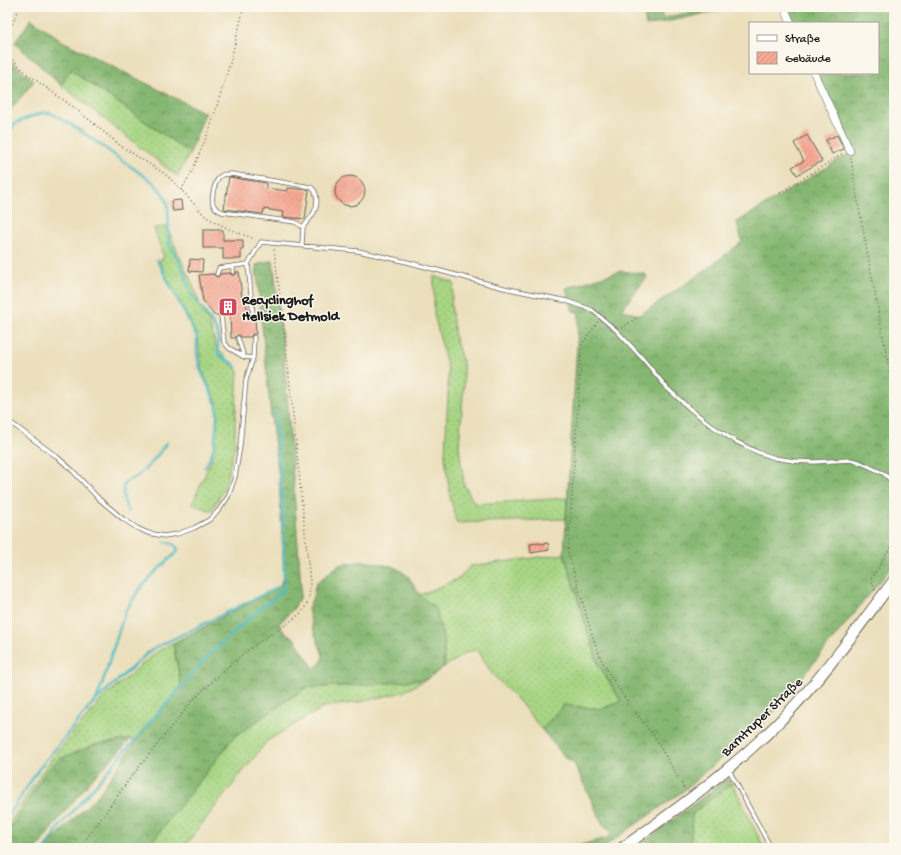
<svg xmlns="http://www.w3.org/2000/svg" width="901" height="855" viewBox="0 0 901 855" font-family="'Gochi Hand',sans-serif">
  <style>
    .grass { fill: url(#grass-dots); stroke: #627950 }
    .forest { fill: url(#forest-crowns); stroke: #516a47 }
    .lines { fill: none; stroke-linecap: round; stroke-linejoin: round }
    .stream { stroke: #4dbcc2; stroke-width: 2.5 }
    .building { fill: url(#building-hatch) }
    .service-casing { stroke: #646054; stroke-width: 5 }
    .minor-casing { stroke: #646054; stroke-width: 8 }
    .secondary-casing { stroke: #646054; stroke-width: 12 }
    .path { stroke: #646054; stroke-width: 1.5; stroke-dasharray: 1 3; stroke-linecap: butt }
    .service { stroke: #fff; stroke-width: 3.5 }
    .minor { stroke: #fff; stroke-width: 7 }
    .secondary { stroke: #fff; stroke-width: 10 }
    .labels { text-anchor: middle; stroke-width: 3; stroke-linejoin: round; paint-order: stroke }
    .poi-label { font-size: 14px; font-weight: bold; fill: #1c1c1c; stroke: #fbf7ec; text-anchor: start }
    .street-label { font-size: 14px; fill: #1c1c1c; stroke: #fbf7ec }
  </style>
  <defs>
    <pattern id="grass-dots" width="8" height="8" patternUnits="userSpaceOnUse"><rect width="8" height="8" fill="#a8d684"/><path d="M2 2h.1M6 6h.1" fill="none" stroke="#90b771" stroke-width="1.8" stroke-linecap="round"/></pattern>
    <pattern id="forest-crowns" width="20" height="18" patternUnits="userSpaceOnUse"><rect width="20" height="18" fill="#86b772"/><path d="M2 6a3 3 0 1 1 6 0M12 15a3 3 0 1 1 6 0" fill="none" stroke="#6d945d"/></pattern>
    <pattern id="building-hatch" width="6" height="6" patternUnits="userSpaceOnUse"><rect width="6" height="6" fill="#f6a994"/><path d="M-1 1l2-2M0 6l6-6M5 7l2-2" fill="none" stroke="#d2917f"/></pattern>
  </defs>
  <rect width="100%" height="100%" fill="#fbf7ec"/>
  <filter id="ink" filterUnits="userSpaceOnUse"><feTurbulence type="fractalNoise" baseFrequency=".025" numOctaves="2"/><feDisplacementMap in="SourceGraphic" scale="8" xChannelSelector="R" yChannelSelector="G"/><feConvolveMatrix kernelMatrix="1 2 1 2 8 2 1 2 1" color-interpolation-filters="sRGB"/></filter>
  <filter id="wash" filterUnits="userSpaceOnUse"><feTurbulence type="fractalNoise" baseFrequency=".012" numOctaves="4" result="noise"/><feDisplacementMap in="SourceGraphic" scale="16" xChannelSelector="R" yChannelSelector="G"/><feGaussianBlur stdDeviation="0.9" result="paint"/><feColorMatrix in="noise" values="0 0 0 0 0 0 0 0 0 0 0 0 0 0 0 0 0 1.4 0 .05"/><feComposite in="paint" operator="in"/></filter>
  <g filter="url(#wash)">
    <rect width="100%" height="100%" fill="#ebdfbc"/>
    <!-- grass -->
    <path class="grass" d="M71,70L190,153L177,176L61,85Z
      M167,227L185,269L191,280L201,308L209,322L216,347L238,371L234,449L224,489L211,511L192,504L211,461L218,417L217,402L202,370L198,340L190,321L175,294L159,261L164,258L154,228Z
      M434,276L454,283L451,304L455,338L463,363L464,383L459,446L464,485L475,504L567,498L566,519L457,523L450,497L445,456L448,394V370L434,314Z
      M564,554L598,664L621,701L601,709L563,705L542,730L519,701L492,674L477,649L464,654L444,667V641L420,595L460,578L470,566Z
      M173,643L181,685L136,741L131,739L94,745L46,771L7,834V827L41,773L54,756L103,698L158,651Z
      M427,679L403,692L360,702L324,707L267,741L183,848H147L234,737L305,688L377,684Z
      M732,783L764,848H691L692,814Z"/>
    <!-- forest -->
    <path class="forest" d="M643,7H659L663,18L714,7H736L646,26Z
      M786,7H894V564L773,713L682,792L602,848H570L607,838L612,833L602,823L574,763L566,758L542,730L563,705L601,709L621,701L598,664L564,554L579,312L573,311L566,288L621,271L645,274L647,277L621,310L640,315L696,277L742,242L737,222L852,152L816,73H878V23H793Z
      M31,19L64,42L205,113L190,153L71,70L61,85L15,43Z
      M7,57L15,65L34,81L7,114Z
      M273,260L284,356L301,586L300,597L294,608L279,624L284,632L294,638L314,669L322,661L323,655L312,626L308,609L313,597L316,583L339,565L364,561L395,567L408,576L420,595L436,609L444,641V667L427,679L377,684L305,688L234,737L147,848H44L99,794L136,741L181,685L173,643L279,587L284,575L279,477L271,417L256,265Z
      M131,739L93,778L61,816L37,848H7V834L46,771L59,759L94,745Z
      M727,779L732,783L692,814L691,848H636Z"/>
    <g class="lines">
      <!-- stream -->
      <path class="stream" d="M7,137L10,130L16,123L25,119L42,113H51L78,129L154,183L163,194L168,204L169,244L175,254L185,274L191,294L211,321L218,334V354L223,358L231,362L236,367
        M157,260L197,337V353L200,369L217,406V422L214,448L205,468
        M7,411L8,412
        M128,512C125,504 121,494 124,485C126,479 132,480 136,477C148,468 159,454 167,442
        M96,700L101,687L125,612L138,591L152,575L177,552L178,549C175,544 171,543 165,542
        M7,818L38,770L92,704L151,650L284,584L283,513L275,412
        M45,848L60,826L191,675L208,656L255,613L285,589"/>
    </g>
    <g id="blocks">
      <!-- building -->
      <path class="building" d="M807,135L822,161L797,175L792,167L804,161L794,143Z
        M837,135L844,149L832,154L826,140Z
        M335 191a15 15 0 1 1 30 0a15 15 0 1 1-30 0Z
        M229,177L266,183V188L287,191L288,188L309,190L305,219L283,217L284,212L264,209L263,214L224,209Z
        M181,200L182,210L173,211L171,201Z
        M203,230H223V240H243V249H241V259H223V248H203Z
        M190,259L203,260L202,272L189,271Z
        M236,272H239L242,297L249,311L250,317L252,318H255L256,334H252L251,337H241L240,335H237L235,338H231L230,313L224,314L223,312H220L218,315H214L203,301L199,275L214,274L215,276L217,277L219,276L220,274L230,273L231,275H233L236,274Z
        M540,543V544L548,543L549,550L531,553L530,544Z"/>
    </g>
  </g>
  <g filter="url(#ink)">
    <use href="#blocks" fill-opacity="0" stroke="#646054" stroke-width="1"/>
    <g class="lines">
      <!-- service casing -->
      <g class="service-casing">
        <path id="service" d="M302,245L303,227L295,222L222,212C218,210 215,209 213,204C211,197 215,178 222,175C225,174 229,174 232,174L311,187C319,193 318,206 313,214C311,218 306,223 303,227
          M233,272V266
          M217,274L219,268L248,264
          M221,315L224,342L229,348L244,357
          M253,315L248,264L261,242L358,251L407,262L504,288L567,301L581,306L592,310L617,331L643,359L668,389L689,408L712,426L735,441L757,452L775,458L794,461L813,462L850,460L859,462L883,473L894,483
          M238,338L244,357L253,358
          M7,420L56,456L72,470L99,499L123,519L137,528L148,533L164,536L177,534L194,528L209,520L219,510L228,497L235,477L240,446L246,380L253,358L254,337
          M729,770L771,848"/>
      </g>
      <!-- minor casing -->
      <g class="minor-casing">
        <path id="minor" d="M784,7L791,23
          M814,73L850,151"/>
      </g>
      <!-- secondary casing -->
      <g class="secondary-casing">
        <path id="secondary" d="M622,848C676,810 731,770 778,723C821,680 857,629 894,580"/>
      </g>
      <!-- path -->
      <path class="path" d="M7,30L12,24L20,7
        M7,54L26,73L76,109L121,146L165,174L175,183L206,217L231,230L255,239
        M851,158L857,197L894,396
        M181,190L191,174L210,128L230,63L244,7
        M780,193L842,154
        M598,322L582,344L568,552L593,638L601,659L610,675L631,707L654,736L685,790
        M622,328L636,318
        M875,590L871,579L894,542
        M80,848L131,777L194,699L224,670L242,655L259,642L287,624L302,612L307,604L309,598L310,582L286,346L274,248"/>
      <!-- service -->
      <use href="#service" class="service"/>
      <!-- minor -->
      <use href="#minor" class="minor"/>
      <!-- secondary -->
      <use href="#secondary" class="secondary"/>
    </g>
  </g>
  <!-- icons -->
  <defs>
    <g id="building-square" transform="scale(1)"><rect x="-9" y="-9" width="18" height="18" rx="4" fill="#d1495b" stroke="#fbf7ec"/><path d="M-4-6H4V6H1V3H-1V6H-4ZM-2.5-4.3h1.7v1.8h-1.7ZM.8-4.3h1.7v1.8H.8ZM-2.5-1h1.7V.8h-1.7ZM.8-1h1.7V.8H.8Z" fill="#fff"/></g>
  </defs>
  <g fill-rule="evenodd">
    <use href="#building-square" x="228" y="307"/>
  </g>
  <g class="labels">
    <!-- poi labels -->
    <g class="poi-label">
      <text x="242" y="304">Recyclinghof<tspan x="242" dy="16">Hellsiek Detmold</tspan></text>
    </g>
    <!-- street labels -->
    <g class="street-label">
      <text transform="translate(761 716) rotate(-44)" y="5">Barntruper Straße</text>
    </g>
  </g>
  <!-- margin -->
  <rect width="901" height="855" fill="none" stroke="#fbf7ec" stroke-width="24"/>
  <!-- legend -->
  <rect x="749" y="22" width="130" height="52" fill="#fbf7ec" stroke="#a29f99"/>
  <rect x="757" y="35" width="20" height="6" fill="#ffffff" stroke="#a29f99"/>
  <text x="785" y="42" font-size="12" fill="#1c1c1c">Straße</text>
  <rect x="757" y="52" width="20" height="12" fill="url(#building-hatch)" stroke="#a29f99"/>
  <text x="785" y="62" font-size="12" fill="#1c1c1c">Gebäude</text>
</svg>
